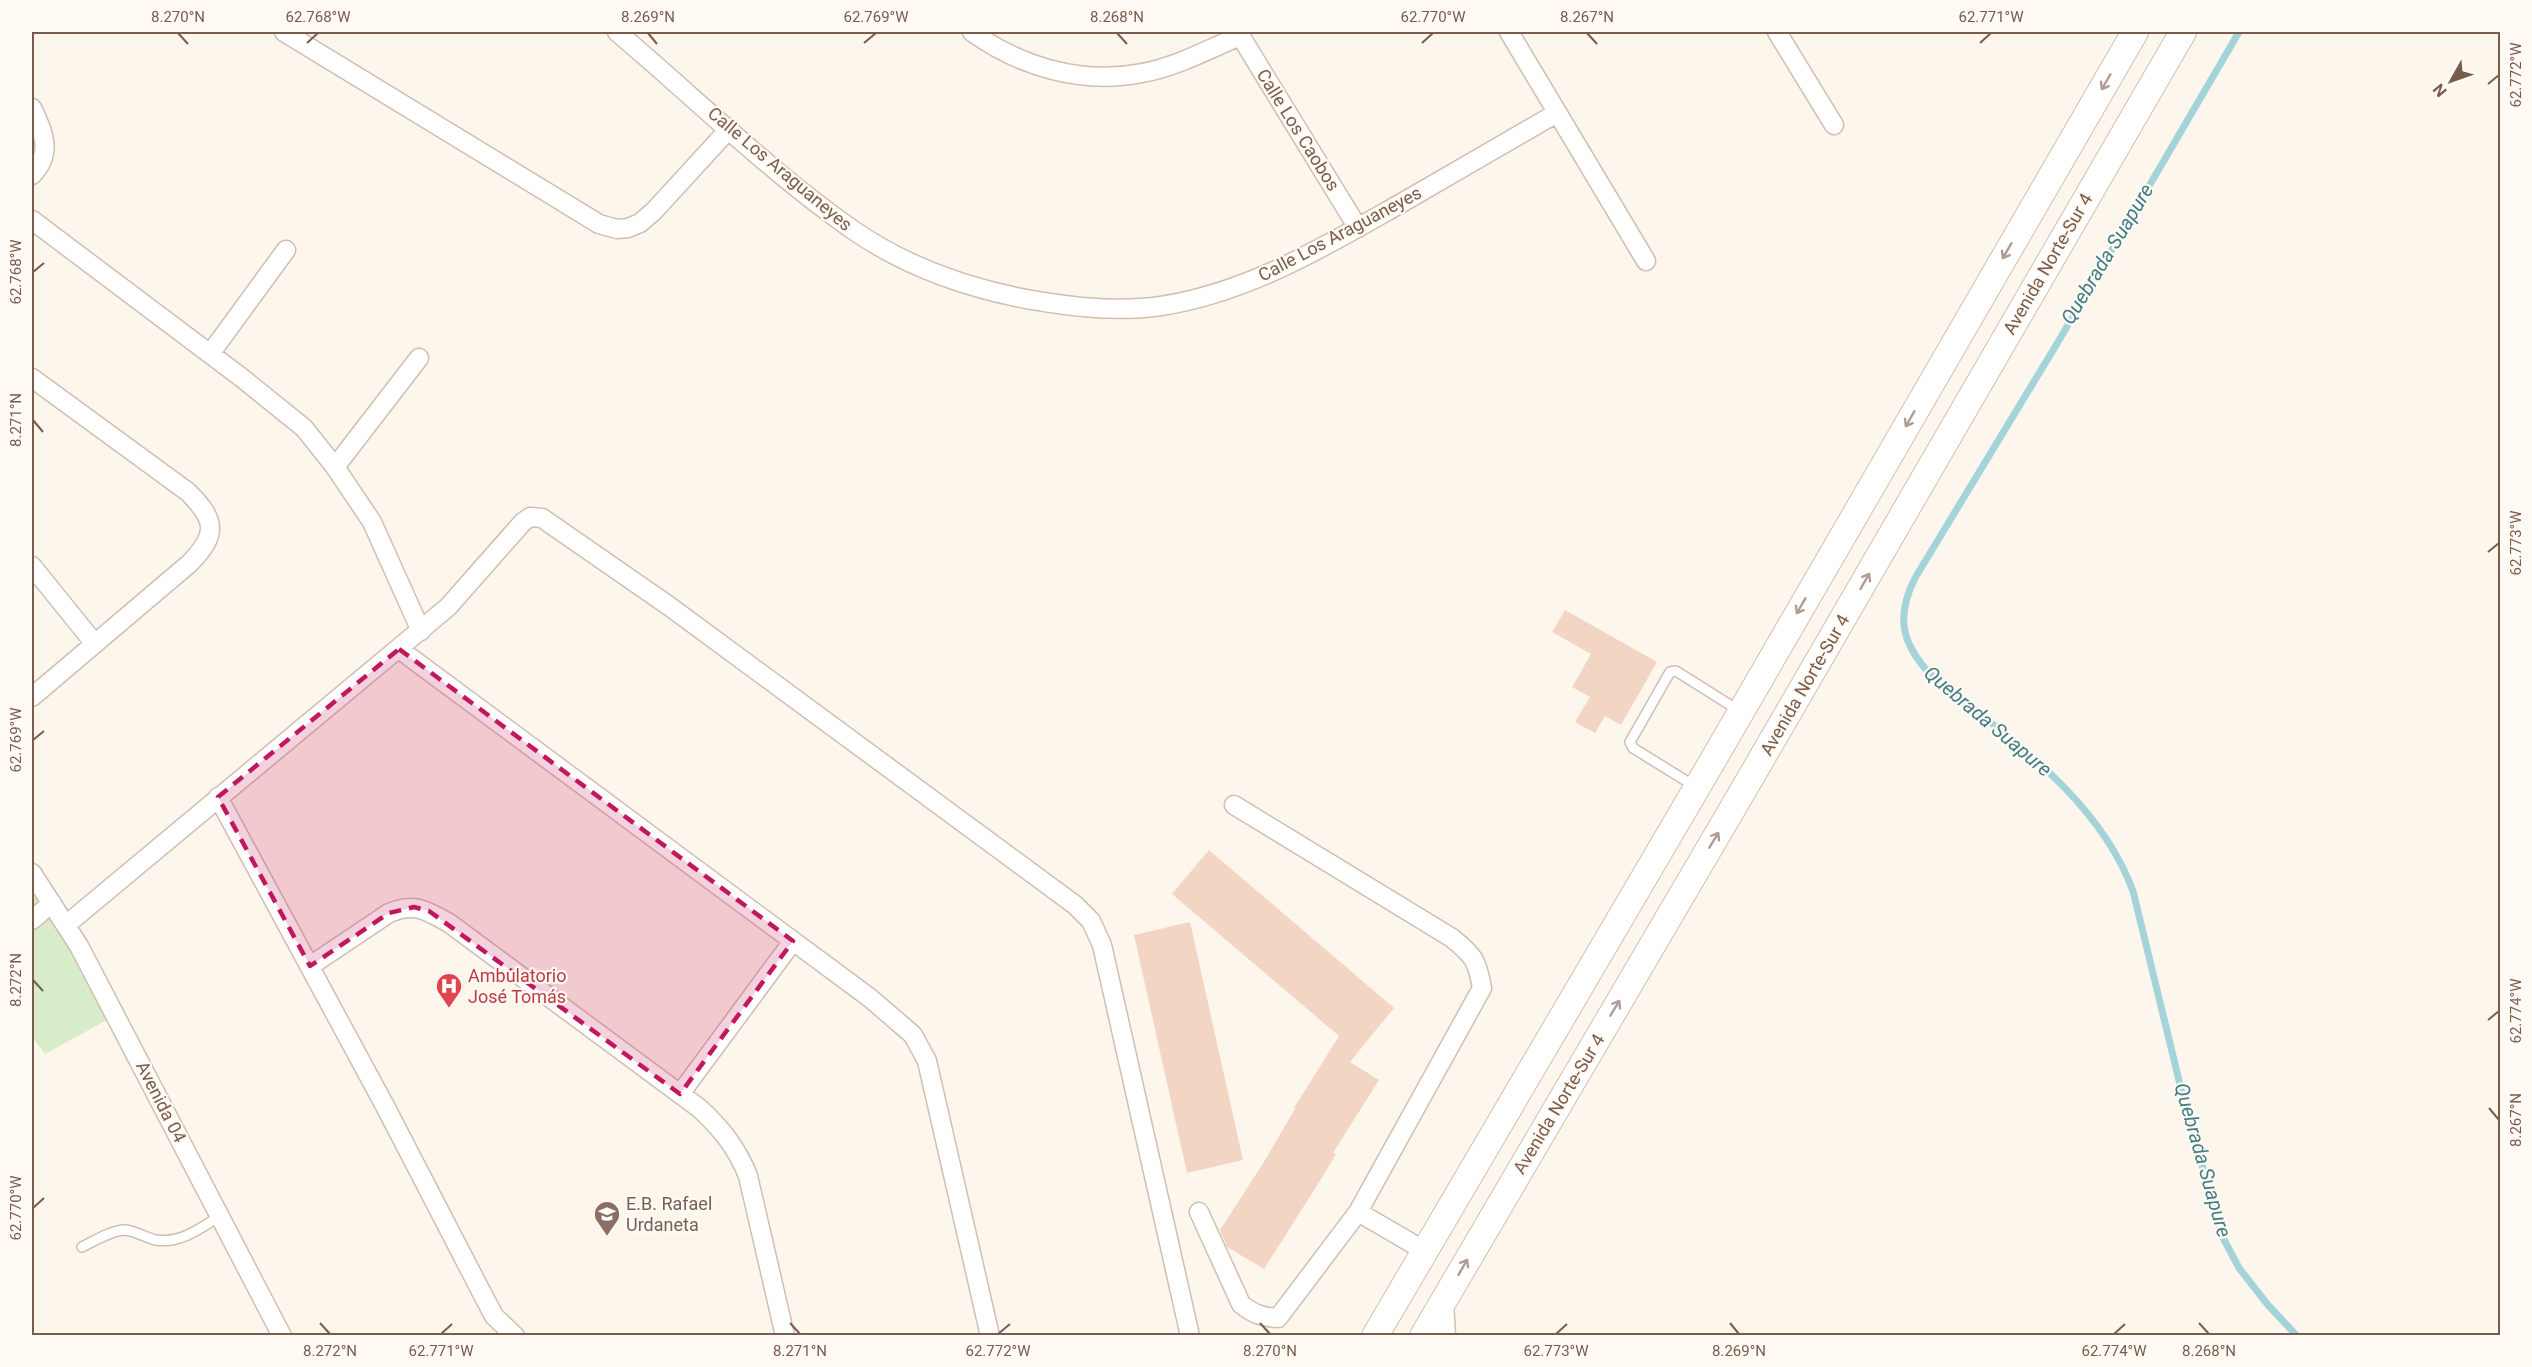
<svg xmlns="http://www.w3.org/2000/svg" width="2532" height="1367" viewBox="0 0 2532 1367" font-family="Roboto,sans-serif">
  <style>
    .green { fill: #d8ecc9 }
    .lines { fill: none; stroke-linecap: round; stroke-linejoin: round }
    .stream { stroke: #a5d3da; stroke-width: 7 }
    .building { fill: #f3d5c3 }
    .service-casing { stroke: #d1beb0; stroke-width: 12 }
    .minor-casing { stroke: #d1beb0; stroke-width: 21 }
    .secondary-casing { stroke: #d6c0b0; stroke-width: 28 }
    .service { stroke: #fff; stroke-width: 9 }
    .minor { stroke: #fff; stroke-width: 18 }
    .secondary { stroke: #fff; stroke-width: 26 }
    .oneway { stroke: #af9d94 }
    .marked { fill: #c2185b; fill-opacity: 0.2; stroke: #c2185b; stroke-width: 4.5; stroke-dasharray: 12 8; stroke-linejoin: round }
    .ticks { fill: none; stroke: #7a5c4d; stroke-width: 2 }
    .labels { text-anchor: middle; stroke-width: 4.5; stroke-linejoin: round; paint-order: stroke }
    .street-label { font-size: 18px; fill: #7a5c4d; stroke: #fffaf3 }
    .health-label { font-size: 18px; fill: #be3a42; stroke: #fffaf3; text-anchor: start }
    .education-label { font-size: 18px; fill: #785e54; stroke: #fffaf3; text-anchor: start }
    .water-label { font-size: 20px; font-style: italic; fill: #437c86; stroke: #fffaf3 }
    .neatline { fill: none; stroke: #7a5c4d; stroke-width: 2 }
    .ticks-label { font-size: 15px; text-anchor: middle; fill: #7a5c4d }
  </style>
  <rect width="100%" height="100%" fill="#fdf6ec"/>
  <!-- green -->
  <path class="green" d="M32,873L116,1015L45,1054L32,1037Z"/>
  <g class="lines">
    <!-- stream -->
    <path class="stream" d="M2239,32L2058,342L1915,578C1896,616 1901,642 1929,673C2005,737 2097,794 2133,891L2184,1101L2222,1236L2239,1268L2268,1305L2297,1336"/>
  </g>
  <!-- building -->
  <path class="building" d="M1565,610L1657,662L1621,725L1605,716L1595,733L1575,722L1590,697L1572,687L1591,654L1552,632Z
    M1209,850L1394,1008L1350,1062L1379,1080L1333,1153L1336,1154L1323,1176L1264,1269L1227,1247L1220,1230L1264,1162L1295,1109L1294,1108L1339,1036L1172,894Z
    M1190,922L1243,1160L1187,1173L1134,935Z"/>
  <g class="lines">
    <!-- service casing -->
    <g class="service-casing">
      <path id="service" d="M1696,787L1633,748L1630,742L1670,672L1676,671L1738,710
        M82,1247C94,1241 112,1230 125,1230C136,1231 146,1238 156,1240C180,1244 201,1228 220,1216"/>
    </g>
    <!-- minor casing -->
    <g class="minor-casing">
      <path id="minor" d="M284,32L599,224L617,229L628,228L640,223L654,211L730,128
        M617,32C694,97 770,172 853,230C902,264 959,285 1016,297C1064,306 1113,313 1161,306C1247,293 1324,247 1398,205C1451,174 1504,144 1557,113
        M972,32C1021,67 1082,85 1142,73C1176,67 1209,49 1240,36
        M1238,32L1358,228
        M1509,32L1646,261
        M1777,32L1834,125
        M32,108C44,132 53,153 32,175
        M32,220L242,378L304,428L335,467L372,522L421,631
        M210,354L286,250
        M32,378L188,492C216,520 218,534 190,563L32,697
        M335,467L419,358
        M32,566L95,644
        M399,649L870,998L913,1035L927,1061L990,1336
        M218,797L385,1106L484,1297L494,1316L515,1336
        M32,873L79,946L282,1336
        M32,920L52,903
        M66,925L448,607L523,522L530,517L542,518L669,606L1075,905L1091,921L1102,945L1190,1336
        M310,966L389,913C414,902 426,910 449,923L699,1108C721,1128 737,1148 748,1176L785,1336
        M680,1094L793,941
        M1199,1212L1241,1304C1253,1314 1262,1317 1278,1318L1358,1212L1482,988C1477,960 1474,956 1452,938L1234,805
        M1358,1212L1425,1251
        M1444,1301L1446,1336"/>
    </g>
    <!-- secondary casing -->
    <g class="secondary-casing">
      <path id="secondary" d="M1375,1336L1709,767L2135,32
        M1423,1336L1737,801L2183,32"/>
    </g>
    <!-- service -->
    <use href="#service" class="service"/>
    <!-- minor -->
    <use href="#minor" class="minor"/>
    <!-- secondary -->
    <use href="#secondary" class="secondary"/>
  </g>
  <!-- one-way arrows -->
  <defs><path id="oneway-shaft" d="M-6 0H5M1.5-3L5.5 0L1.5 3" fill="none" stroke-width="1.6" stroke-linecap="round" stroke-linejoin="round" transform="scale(1.5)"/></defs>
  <g class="oneway">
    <use href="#oneway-shaft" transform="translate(2106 82) rotate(120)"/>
    <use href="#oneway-shaft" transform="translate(2007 251) rotate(120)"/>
    <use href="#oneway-shaft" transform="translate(1910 419) rotate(120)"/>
    <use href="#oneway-shaft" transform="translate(1865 581) rotate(-60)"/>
    <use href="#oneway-shaft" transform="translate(1801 606) rotate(120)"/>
    <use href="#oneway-shaft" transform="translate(1714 840) rotate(-59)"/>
    <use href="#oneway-shaft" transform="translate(1615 1008) rotate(-59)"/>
    <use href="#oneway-shaft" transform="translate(1463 1267) rotate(-60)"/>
  </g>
  <!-- marked area -->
  <path class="marked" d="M399,649L793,941L680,1094L429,911L414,907L389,913L310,966L218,797Z"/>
  <!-- ticks -->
  <path class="ticks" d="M178,33L188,44M648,33L657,44M1117,33L1127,44M1587,33L1597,44M307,43L318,33M864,43L876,33M1422,43L1433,33M1980,43L1991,33M2488,84L2499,75M33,272L44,263M33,420L43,432M2488,552L2499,543M33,740L44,731M33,980L43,991M2488,1020L2499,1011M2489,1108L2499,1120M33,1208L44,1198M320,1323L330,1334M790,1323L800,1334M1260,1323L1270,1334M1730,1323L1739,1334M2199,1323L2209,1334M441,1334L452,1324M998,1334L1010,1324M1556,1334L1567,1324M2114,1334L2125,1324"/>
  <!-- icons -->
  <defs>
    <g id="hospital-pin" transform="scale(1.35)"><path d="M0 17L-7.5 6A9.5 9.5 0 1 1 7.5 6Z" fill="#e0444e" stroke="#fffaf3"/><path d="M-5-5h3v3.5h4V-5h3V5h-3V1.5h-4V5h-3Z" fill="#fff"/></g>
    <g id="school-pin" transform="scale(1.35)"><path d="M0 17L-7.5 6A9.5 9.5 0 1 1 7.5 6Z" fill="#8d6e63" stroke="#fffaf3"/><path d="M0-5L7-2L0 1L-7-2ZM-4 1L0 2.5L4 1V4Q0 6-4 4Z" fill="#fff"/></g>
  </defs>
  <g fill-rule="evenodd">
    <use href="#hospital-pin" x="449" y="986"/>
    <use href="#school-pin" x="607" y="1214"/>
  </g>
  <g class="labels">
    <!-- street labels -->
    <g class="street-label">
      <text transform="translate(1298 130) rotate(58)" y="6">Calle Los Caobos</text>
      <text transform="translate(780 169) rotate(40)" y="6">Calle Los Araguaneyes</text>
      <text transform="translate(1340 234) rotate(-28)" y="6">Calle Los Araguaneyes</text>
      <text transform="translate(2048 264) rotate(-60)" y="6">Avenida Norte-Sur 4</text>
      <text transform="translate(1805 685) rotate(-60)" y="6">Avenida Norte-Sur 4</text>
      <text transform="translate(161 1102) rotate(63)" y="6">Avenida 04</text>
      <text transform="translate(1559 1104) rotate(-59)" y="6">Avenida Norte-Sur 4</text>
    </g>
    <!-- health labels -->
    <g class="health-label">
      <text x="468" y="982">Ambulatorio<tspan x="468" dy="21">José Tomás</tspan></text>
    </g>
    <!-- education labels -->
    <g class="education-label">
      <text x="626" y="1210">E.B. Rafael<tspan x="626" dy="21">Urdaneta</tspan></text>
    </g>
    <!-- water labels -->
    <g class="water-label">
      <text transform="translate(2107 254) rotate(-59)" y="7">Quebrada Suapure</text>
      <text transform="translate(1988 721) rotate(40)" y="7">Quebrada Suapure</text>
      <text transform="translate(2203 1160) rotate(74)" y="7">Quebrada Suapure</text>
    </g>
  </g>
  <!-- border -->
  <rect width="2532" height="1367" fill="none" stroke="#fffaf3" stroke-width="66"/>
  <!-- north arrow -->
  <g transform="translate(2451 81) rotate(230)" stroke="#fffaf3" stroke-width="4.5" paint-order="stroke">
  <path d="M0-4.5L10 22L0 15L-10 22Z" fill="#7a5c4d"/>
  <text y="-9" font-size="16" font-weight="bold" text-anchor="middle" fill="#7a5c4d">N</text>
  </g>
  <rect x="33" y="33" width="2466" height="1301" class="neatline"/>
  <g class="ticks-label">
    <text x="178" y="22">8.270°N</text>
    <text x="318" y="22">62.768°W</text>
    <text x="648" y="22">8.269°N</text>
    <text x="876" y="22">62.769°W</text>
    <text x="1117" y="22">8.268°N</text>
    <text x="1433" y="22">62.770°W</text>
    <text x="1587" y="22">8.267°N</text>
    <text x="1991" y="22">62.771°W</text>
    <text transform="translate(2516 75) rotate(-90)" y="5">62.772°W</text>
    <text transform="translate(16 272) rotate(-90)" y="5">62.768°W</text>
    <text transform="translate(16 420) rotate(-90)" y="5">8.271°N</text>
    <text transform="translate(2516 543) rotate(-90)" y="5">62.773°W</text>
    <text transform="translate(16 740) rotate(-90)" y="5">62.769°W</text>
    <text transform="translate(16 980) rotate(-90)" y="5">8.272°N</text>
    <text transform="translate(2516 1011) rotate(-90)" y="5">62.774°W</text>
    <text transform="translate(2516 1120) rotate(-90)" y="5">8.267°N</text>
    <text transform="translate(16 1208) rotate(-90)" y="5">62.770°W</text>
    <text x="330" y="1356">8.272°N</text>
    <text x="441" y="1356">62.771°W</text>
    <text x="800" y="1356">8.271°N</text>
    <text x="998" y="1356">62.772°W</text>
    <text x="1270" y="1356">8.270°N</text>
    <text x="1556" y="1356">62.773°W</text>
    <text x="1739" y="1356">8.269°N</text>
    <text x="2114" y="1356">62.774°W</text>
    <text x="2209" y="1356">8.268°N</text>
  </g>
</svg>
